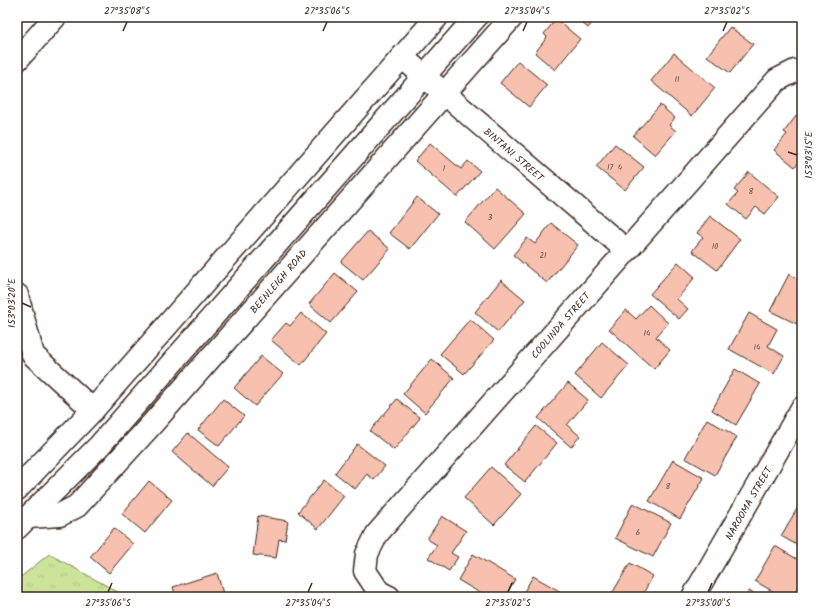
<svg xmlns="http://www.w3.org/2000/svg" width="819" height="614" viewBox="0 0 819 614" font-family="Kalam,sans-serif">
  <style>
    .park { fill: url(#park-tufts); stroke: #83875c }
    .building { fill: #f8c0ae; stroke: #3b2a1e }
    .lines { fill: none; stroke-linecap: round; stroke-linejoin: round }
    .minor-casing { stroke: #3b2a1e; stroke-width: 25 }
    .secondary-casing { stroke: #3b2a1e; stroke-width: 25 }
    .minor { stroke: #fff; stroke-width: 22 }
    .secondary { stroke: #fff; stroke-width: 22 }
    .ticks { fill: none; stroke: #3b2a1e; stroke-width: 1.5 }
    .labels { text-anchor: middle; stroke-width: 3; stroke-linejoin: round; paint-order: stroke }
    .number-label { font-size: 8px; fill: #6a5042 }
    .street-label { font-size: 10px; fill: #3b2a1e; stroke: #fff }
    .neatline { fill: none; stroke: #3b2a1e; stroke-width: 1.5 }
    .ticks-label { font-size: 10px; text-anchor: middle; fill: #3b2a1e }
  </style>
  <defs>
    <pattern id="park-tufts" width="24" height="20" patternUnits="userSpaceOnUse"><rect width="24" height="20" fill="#cbe49a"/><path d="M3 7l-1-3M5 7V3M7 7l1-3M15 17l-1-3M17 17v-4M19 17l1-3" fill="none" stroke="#afc484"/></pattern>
  </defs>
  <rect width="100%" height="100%" fill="#fff"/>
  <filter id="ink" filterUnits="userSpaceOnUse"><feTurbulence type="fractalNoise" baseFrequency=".025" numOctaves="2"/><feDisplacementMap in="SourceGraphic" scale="8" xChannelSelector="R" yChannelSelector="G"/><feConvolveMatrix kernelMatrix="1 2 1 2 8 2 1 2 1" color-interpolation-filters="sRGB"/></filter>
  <g filter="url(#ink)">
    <!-- park -->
    <path class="park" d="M49,554L127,597H17V580Z"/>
    <!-- building -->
    <path class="building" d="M575,17H597L588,28Z
      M556,19L580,39L555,70L535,53L547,37L544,34Z
      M730,27L753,44L730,73L707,56Z
      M674,53L715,88L692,116L651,81Z
      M518,61L547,85L529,107L500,83Z
      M660,105L675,118L669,125L676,131L655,155L633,136Z
      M796,116L802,121V158L795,167L774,150L787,134L784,132Z
      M430,143L461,169L468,161L480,171L457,197L415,161Z
      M615,144L644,167L625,190L596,167Z
      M749,172L779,197L765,214L756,207L746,219L728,204L738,193L734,190Z
      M495,187L526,214L495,249L465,222Z
      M417,197L438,214L410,249L389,233Z
      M710,216L740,239L717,270L692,251L703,237L697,233Z
      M551,223L578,245L547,283L513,255L527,238L535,244Z
      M368,231L390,249L363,280L341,262Z
      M678,262L695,277L677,299L688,309L679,319L650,294Z
      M335,273L358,292L331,323L309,304Z
      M789,274L802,281V319L799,325L770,311Z
      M501,280L525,300L498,332L475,312Z
      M649,305L668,323L656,337L670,350L654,369L609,329L626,310L636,319Z
      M301,313L326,334L301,365L271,340L286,323L290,326Z
      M749,313L777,329L768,346L784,356L774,374L729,349Z
      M470,319L494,340L464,374L440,354Z
      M602,342L629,365L601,398L575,375Z
      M261,356L283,374L255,406L234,388Z
      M432,359L454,378L425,413L403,394Z
      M735,369L760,384L736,425L712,410Z
      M568,383L588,400L567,425L580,436L571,447L538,418Z
      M223,399L244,416L219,446L198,430Z
      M397,399L420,418L394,450L370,431Z
      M707,419L737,437L715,475L685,458Z
      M536,426L557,443L525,482L504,465Z
      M188,433L228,467L212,486L172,452Z
      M357,444L385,466L374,480L367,474L355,489L335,473Z
      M673,460L704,478L680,519L649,501Z
      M491,467L521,494L494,525L464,498Z
      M324,480L344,496L318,529L298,512Z
      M149,481L172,500L145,533L122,514Z
      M801,502L802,503V548L781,536Z
      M633,503L671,523L653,557L615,538Z
      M258,516L288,521L285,540L279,539L276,558L253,555Z
      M442,516L466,531L451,553L458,557L449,571L428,558L437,545L427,539Z
      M114,528L133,544L109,573L90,557Z
      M775,546L802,562V580L792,597H782L755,581Z
      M473,554L515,579L505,597H487L458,580Z
      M630,563L653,576L641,597H610Z
      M217,573L224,597H176L173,587Z
      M533,576L570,597H521Z
      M749,591L759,597H746Z"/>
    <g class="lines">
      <!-- minor casing -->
      <g class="minor-casing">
        <path id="minor" d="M402,57L626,250
          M17,60L55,17
          M17,295L33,355L93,410
          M29,517L60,515L77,506L152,424L512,17
          M389,597L379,592L365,571L367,554L377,534L777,80L795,71L802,72
          M693,597L802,408"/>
      </g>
      <!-- secondary casing -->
      <g class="secondary-casing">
        <path id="secondary" d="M17,489L93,410L437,17
          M17,528L99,446L476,17"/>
      </g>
      <!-- minor -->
      <use href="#minor" class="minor"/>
      <!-- secondary -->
      <use href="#secondary" class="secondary"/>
    </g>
  </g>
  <!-- ticks -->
  <path class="ticks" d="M123,31L127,22M323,31L327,22M523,31L527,22M723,31L727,22M788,152L797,155M22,303L31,307M108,592L112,583M308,592L312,583M508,592L512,583M708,592L712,583"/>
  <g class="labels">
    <!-- number labels -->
    <g class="number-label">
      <text x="677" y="82">11</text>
      <text x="610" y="170">17</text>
      <text x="620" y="170">4</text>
      <text x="444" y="171">1</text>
      <text x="751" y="194">8</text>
      <text x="490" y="220">3</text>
      <text x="715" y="249">10</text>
      <text x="543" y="258">21</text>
      <text x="647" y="336">14</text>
      <text x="757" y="350">14</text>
      <text x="668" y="489">8</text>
      <text x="638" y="535">6</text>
    </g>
    <!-- street labels -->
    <g class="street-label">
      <text transform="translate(514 154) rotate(41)" y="4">BINTANI STREET</text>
      <text transform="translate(278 281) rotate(-49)" y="4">BEENLEIGH ROAD</text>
      <text transform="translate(560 325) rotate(-49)" y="4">COOLINDA STREET</text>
      <text transform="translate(748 503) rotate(-60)" y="4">NAROOMA STREET</text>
    </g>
  </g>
  <!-- margin -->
  <rect width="819" height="614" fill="none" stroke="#fff" stroke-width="44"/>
  <rect x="22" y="22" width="775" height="570" class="neatline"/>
  <g class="ticks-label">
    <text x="127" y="14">27°35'08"S</text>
    <text x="327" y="14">27°35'06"S</text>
    <text x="527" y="14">27°35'04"S</text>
    <text x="727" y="14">27°35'02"S</text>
    <text transform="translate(808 155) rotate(-90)" y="4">153°03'15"E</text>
    <text transform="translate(11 303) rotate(-90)" y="4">153°03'20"E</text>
    <text x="108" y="606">27°35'06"S</text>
    <text x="308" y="606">27°35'04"S</text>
    <text x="508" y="606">27°35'02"S</text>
    <text x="708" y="606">27°35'00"S</text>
  </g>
</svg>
